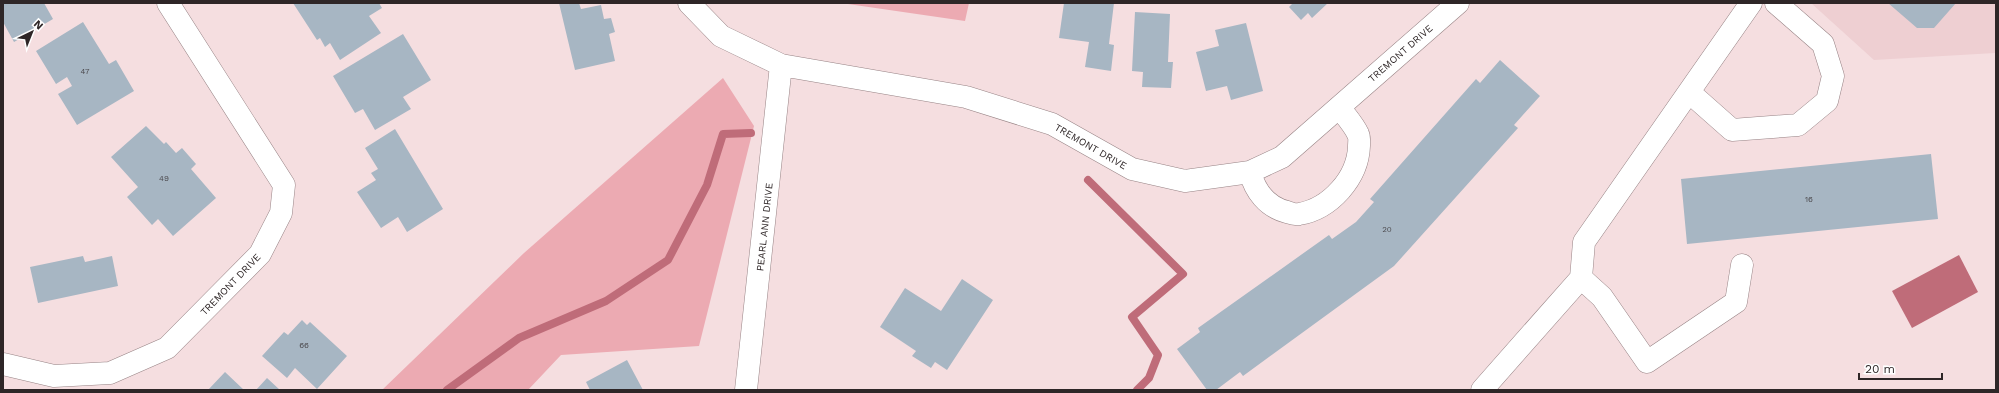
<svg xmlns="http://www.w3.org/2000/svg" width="1999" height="393" viewBox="0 0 1999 393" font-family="'Work Sans',sans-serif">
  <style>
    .built { fill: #eecfd2 }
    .green { fill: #ecaab2 }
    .water { fill: #bf6c79 }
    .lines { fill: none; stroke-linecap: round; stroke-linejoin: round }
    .stream { stroke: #bf6c79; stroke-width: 8 }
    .building { fill: #a7b6c3 }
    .minor-casing { stroke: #978385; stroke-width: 23 }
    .minor { stroke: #fff; stroke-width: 22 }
    .labels { text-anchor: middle; stroke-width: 3.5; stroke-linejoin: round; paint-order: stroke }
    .number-label { font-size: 8px; fill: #4c4a4e }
    .street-label { font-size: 10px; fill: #2e2627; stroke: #fff }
  </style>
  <rect width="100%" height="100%" fill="#f5dee0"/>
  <!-- built -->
  <path class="built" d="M1811,3H1996V63L1995,53L1874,60Z"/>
  <!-- green -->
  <path class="green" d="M841,3H969L965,21Z
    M723,78L754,126L699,346L561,355L528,390H382L524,253Z"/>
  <!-- water -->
  <path class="water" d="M1959,255L1978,292L1912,328L1892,291Z"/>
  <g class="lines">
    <!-- stream -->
    <path class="stream" d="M1088,180L1183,274L1132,317L1158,355L1149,378L1137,390
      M447,390L519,338L606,301L668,260L707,185L723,134L751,133"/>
  </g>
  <!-- building -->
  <path class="building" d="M3,3H44L53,19L14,42L3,22Z
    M293,3H379L382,8L369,16L381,33L340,60L330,43L325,47L320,38L317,40Z
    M559,3H579L581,9L601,5L604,19L611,18L615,32L609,34L615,61L575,70Z
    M1064,3H1114L1109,44L1114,45L1111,71L1085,67L1089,42L1059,38Z
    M1293,3H1328L1312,18L1308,13L1301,20L1289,7Z
    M1888,3H1956L1934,28H1917Z
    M1135,12L1170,14L1168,62H1173L1171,88L1142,87L1143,72L1132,71Z
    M83,22L109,64L116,60L134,91L77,125L58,94L72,86L67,77L56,84L36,51Z
    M1246,23L1263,91L1231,100L1227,86L1206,91L1196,52L1219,46L1215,30Z
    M403,34L431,80L403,97L411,109L375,130L363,109L355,113L333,76Z
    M1500,60L1540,96L1514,125L1518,128L1394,266L1243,376L1240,372L1216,390H1207L1177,349L1200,332L1198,328L1329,235L1332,239L1356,222L1374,202L1370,199L1476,79L1480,83Z
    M146,126L164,144L166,142L176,153L182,148L196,164L191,169L216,198L173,236L158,219L152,225L127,197L138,187L111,157Z
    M395,129L443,209L407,232L398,217L381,228L357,192L376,180L371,173L378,169L365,148Z
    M1931,154L1938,219L1687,244L1681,179Z
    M83,256L85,262L112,256L118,286L38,303L30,267Z
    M962,279L993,300L947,370L935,362L931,368L912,356L916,351L880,327L905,288L941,311Z
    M302,320L307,325L310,322L347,356L317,389L295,368L287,378L262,356L284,332L288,335Z
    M627,360L643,390H590L586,382Z
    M225,372L244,390H208Z
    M267,378L280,390H256Z"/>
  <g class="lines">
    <!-- minor casing -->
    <g class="minor-casing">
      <path id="minor" d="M689,3L721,36L781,65L966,97L1052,124L1132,169L1185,181L1250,172L1282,157L1458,3
        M1689,92L1732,130L1798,125L1827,101L1833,76L1823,44L1776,3
        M1250,172C1255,191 1267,207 1287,212C1290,213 1295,215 1299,214C1330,209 1358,178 1359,146C1359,143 1360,138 1358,134C1354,125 1345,115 1339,107
        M1742,265L1736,302L1647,362L1602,297L1581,278L1584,242L1751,3
        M3,364L54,376L110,373L167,348L260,254L281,213L284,185L168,3
        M746,390L781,65
        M1482,390L1581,278"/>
    </g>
    <!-- minor -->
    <use href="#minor" class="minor"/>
  </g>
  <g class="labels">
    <!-- number labels -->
    <g class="number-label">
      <text x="85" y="74">47</text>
      <text x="164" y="181">49</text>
      <text x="1809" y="202">16</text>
      <text x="1387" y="232">20</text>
      <text x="304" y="348">66</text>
    </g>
    <!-- street labels -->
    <g class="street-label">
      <text transform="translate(1400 53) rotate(-41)" y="4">TREMONT DRIVE</text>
      <text transform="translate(1091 146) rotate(30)" y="4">TREMONT DRIVE</text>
      <text transform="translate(764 227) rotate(-84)" y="4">PEARL ANN DRIVE</text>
      <text transform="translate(230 284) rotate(-46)" y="4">TREMONT DRIVE</text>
    </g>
  </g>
  <!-- border -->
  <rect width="1999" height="393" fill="none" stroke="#2e2627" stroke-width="8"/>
  <!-- north arrow -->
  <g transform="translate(32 32) rotate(43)" stroke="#ffffff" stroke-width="3" paint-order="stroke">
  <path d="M0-3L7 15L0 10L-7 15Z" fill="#2e2627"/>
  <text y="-6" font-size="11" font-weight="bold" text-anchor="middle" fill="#2e2627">N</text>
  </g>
  <!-- scale -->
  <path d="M1859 373v6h83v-6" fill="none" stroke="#2e2627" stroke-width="2"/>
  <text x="1865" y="373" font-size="12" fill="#2e2627" stroke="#ffffff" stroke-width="3" paint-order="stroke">20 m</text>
</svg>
